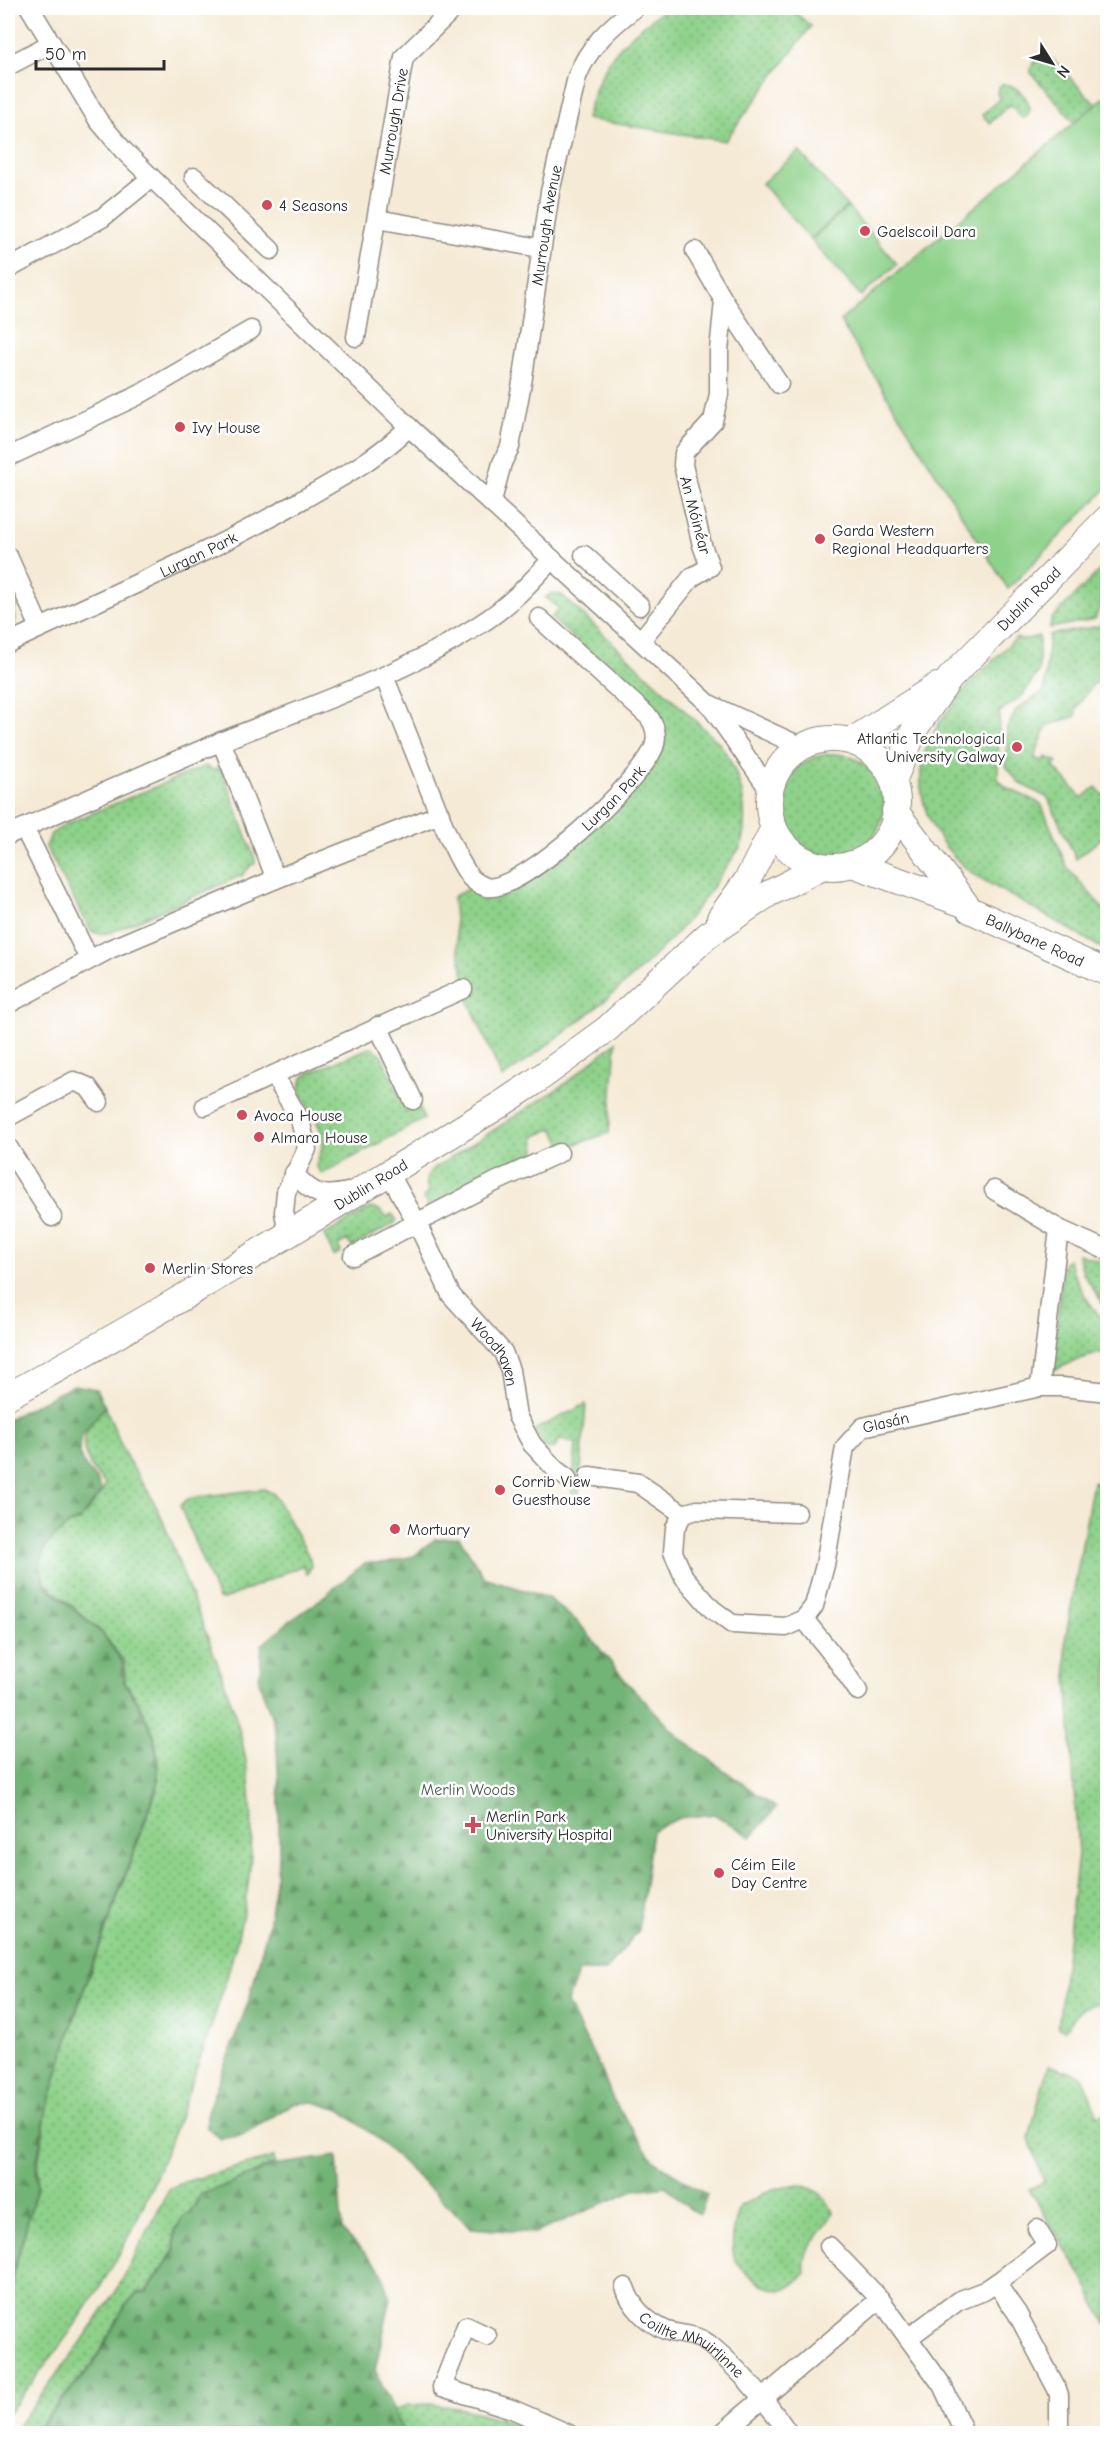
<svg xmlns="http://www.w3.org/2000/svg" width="1115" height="2441" viewBox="0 0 1115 2441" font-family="'Comic Neue',sans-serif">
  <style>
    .grass { fill: url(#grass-dots); stroke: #5c7e5a; stroke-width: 1.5 }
    .forest { fill: url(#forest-firs); stroke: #4e6f50; stroke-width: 1.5 }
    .park { fill: #8ed18a; stroke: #5c7e5a; stroke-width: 1.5 }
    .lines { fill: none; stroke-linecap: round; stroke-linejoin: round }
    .minor-casing { stroke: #908a80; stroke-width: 21 }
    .secondary-casing { stroke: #908a80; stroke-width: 28 }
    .minor { stroke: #fff; stroke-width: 18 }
    .secondary { stroke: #fff; stroke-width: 26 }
    .poi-dot { fill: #d1495b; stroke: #fff; stroke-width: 2 }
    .labels { text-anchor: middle; stroke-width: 5; stroke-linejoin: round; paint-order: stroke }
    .street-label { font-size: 16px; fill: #2b2b2b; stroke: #fff }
    .poi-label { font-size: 16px; fill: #2b2b2b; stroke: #fff; text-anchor: start }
    .park-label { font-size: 16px; fill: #495d48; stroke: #fff }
  </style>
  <defs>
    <pattern id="grass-dots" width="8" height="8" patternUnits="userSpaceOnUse" patternTransform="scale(1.5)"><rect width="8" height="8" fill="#8ed18a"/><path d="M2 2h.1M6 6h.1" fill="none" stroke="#74aa71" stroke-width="1.8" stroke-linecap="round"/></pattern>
    <pattern id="forest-firs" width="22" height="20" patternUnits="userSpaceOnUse" patternTransform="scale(1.5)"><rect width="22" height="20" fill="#72b376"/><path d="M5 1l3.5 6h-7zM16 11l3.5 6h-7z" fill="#5e9261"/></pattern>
  </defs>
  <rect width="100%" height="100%" fill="#fff"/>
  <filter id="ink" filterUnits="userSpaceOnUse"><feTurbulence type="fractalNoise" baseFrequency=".0167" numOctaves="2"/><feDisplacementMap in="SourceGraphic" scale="12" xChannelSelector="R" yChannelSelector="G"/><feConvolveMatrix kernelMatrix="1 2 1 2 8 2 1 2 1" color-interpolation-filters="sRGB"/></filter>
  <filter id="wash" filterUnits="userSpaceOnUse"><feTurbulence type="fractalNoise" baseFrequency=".008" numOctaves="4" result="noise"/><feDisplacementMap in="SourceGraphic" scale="24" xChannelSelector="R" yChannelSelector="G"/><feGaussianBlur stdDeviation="1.35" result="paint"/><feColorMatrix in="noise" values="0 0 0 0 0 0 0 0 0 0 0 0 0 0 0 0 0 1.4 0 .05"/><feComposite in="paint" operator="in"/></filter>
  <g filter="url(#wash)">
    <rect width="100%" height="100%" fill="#f5ead5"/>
    <!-- grass -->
    <path class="grass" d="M666,8H790L811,26L725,141L586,119C603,58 617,45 666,8Z
      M1041,57L1052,59L1096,105L1075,123L1031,73C1030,64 1034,61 1041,57Z
      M1002,84C1015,84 1029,97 1030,110L1026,117L1022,118L1010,104L990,123L982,115L1000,98L997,94L998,88Z
      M1107,563V593L1104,596L1095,619L1050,628L1051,619Z
      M8,582L18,607L14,608L16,618L14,625L8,628Z
      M552,593L562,595L719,743C741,773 750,810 741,846C721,874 702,905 678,931C627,988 564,1034 502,1078L469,1001L457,943L453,897L469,888L477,893L501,894L600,823L616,809L643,778L663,750L664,729L656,713L551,618L559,609L545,597Z
      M1107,607V680L1093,684L1076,709V716L1047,726L1034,758L1044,761L1046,757L1058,762L1053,766L1082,798L1096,787L1103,795L1107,792V834L1076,859L1048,798L1019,783L1006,766L1007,728L1017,709L1044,691L1049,635L1100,626Z
      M1039,636V671L1023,695L999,713L998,779L1007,788L1040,803L1042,806L1067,867L1107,913V946L1100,947C1071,930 1042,913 1013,897C998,888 979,879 966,868C927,834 906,782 933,734C953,697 986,668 1016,638L1022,640Z
      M782 805a51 51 0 1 1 102 0a51 51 0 1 1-102 0Z
      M205,766L214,771L218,767L222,770L255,859V864L251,865L243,875L112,932L101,934L91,931L46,847L51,834L66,824Z
      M616,1042L609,1133L564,1148L553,1128L534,1137L536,1149L533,1157L429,1209L423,1197L429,1193L426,1182L430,1171L562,1086Z
      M369,1048H373L381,1054L406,1110L419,1106L424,1119L322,1174L316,1166C319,1154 325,1146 322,1134C318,1117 287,1088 307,1074Z
      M370,1208L379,1210L387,1217L392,1214L397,1220L395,1223L352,1247L347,1240L338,1245L341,1252L334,1256L324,1235Z
      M1078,1254L1107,1263V1310L1083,1273Z
      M1068,1259C1077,1284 1088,1305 1107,1324V1351L1080,1359L1052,1371L1063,1264Z
      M586,1404L579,1495L572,1493L576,1443L559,1440L555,1448L547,1449L534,1430Z
      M105,1407C113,1424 119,1442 127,1458C135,1472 145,1485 153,1500C166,1524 174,1551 184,1577C202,1624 223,1672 237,1721C271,1843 242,1938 202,2053C179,2119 156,2185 123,2247C92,2306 49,2361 8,2414V2294L37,2188L38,2164L47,2108L79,2004L158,1787V1759L154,1734L138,1701L125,1682V1663L102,1632L44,1582L40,1564L45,1547L55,1536L69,1525L79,1521L102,1493L105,1484C93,1471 77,1449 87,1431C91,1422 99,1415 105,1407Z
      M1093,1482L1108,1487L1107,2000L1080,2009L1065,2030L1058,2028L1078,1854L1065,1641Z
      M264,1489L274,1494L310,1558L311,1567L307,1574L303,1565L223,1600L218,1599L180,1506L188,1499L197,1497Z
      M1048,2065L1082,2076L1098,2116L1107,2113V2326L1083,2278L1029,2189L1044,2182L1029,2138Z
      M274,2157V2163L227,2185L201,2194L193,2207L174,2230V2250L147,2291L137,2292L126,2305L92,2364L33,2433H12L80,2344L117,2290L169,2189L184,2182Z
      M800,2185C817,2189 825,2195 833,2212C823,2237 801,2244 805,2274C799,2280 794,2286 786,2289C770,2294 739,2272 734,2257C730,2239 735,2222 740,2206L773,2189Z
      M430,2404C469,2408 503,2418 538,2433H404L394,2411L407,2405Z"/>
    <!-- forest -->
    <path class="forest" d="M74,1385L96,1389L105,1407C89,1426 68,1441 86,1467C92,1474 100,1481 101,1491L80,1520L70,1523L44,1548L40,1566L43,1583L102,1633L123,1663L124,1682L137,1702L153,1734L157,1760V1786L78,2005L47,2108L36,2165L37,2187L8,2292V1419Z
      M459,1537L484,1577L548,1598L579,1623L625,1680L680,1738L776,1808L751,1837L714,1814L679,1818L652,1831L639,1930L606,1971H579L567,2002L603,2074L614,2102L653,2160L707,2195L700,2214L690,2209L666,2186L634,2190L535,2233L471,2228L378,2139L340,2110L314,2102L292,2104L244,2135L221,2139L207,2128V2112L249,2000L268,1926L279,1857V1785L276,1731L259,1681L262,1645L287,1623L313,1605L365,1563H383L414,1556L435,1539Z
      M337,2156L342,2230L380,2268L391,2298L375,2370L404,2433H34L93,2365L126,2305L137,2293L147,2292L175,2250V2230L184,2216L194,2208L201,2194L226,2186L274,2165Z"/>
    <!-- park -->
    <path class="park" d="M1107,95V488L1008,589L840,321Z
      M799,151L847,206L810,239L762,183Z
      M848,207L897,264L861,296L811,240Z"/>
  </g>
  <g filter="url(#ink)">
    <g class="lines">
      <!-- minor casing -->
      <g class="minor-casing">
        <g id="minor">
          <path d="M30,8L98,120L123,150L409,427L710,705L770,791"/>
          <path d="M8,66L50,44"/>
          <path d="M194,177L271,250"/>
          <path d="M377,219L540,248"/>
          <path d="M8,269L102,218L150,179"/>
          <path d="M724,301L779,384"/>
          <path id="s1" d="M356,337L404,57L454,8"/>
          <path d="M8,457L137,396L251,330"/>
          <path id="s2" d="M492,501L502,463L510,447L523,377L550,192L577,77C588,47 610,27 635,8"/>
          <path d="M584,555L640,606"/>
          <path d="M8,556L40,628"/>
          <path d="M641,640L692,577L710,567L702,545L683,465L684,453L688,448L713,421L719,394V351L724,301L695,251"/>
          <path id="s3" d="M8,643C106,597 205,555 300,501C338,479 378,458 409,427"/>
          <path id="s4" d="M384,676C399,713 414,750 428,786C440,815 451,848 468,874C471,880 480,885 486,887C520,895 643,779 654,747C658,736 655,726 649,717L539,618"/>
          <path d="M711,705L802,747"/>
          <path d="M221,741L276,879"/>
          <path d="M24,828L89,959"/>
          <path d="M8,835C80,803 152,770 225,740C312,705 403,675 482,623C509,606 531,582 552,559"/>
          <path d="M8,1004L110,949L276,879L440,814"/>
          <path d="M378,1026L413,1100"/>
          <path d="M274,1075L300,1120L307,1149L286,1192L284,1212L288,1234"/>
          <path d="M205,1106L463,989"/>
          <path d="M8,1117L74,1081L88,1087L99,1102"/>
          <path d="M8,1147L52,1217"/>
          <path d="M294,1173C313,1196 323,1198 352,1191"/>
          <path id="s5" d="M389,1173L417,1223L451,1295L503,1352L510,1370L517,1416L532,1444L556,1470L567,1478"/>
          <path d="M994,1190L1059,1229L1108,1251"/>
          <path d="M353,1256L495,1182L559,1153"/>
          <path d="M1040,1387L1059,1229"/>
          <path d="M589,1476L638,1483L683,1514"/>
          <path id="s6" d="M797,1513L697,1510L683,1514L675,1528L673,1552L684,1577L712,1609L732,1624L786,1627L804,1619L814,1606L825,1565L845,1447L863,1427L1040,1387H1062L1108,1392"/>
          <path d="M804,1619L836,1659L858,1691"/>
          <path d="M829,2246L880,2299"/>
          <path d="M996,2283L1017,2313L1057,2389L1059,2395V2434"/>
          <path id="s7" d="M625,2287C631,2307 647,2322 665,2330C680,2336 695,2333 709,2344C739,2369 767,2401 789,2434"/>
          <path d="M487,2336L466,2326L442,2387L512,2409L569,2434"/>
          <path d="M908,2338L958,2301L984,2291L998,2282L1047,2245L1037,2229"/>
          <path d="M721,2434L880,2299L942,2385L965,2434"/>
        </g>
      </g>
      <!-- secondary casing -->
      <g class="secondary-casing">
        <g id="secondary">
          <circle cx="833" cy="803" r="64"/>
          <path d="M852,741L937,686"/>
          <path id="s8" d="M894,779L915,728L950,678L1108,518"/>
          <path id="s9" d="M895,811L970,910L1108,973"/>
          <path d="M852,864L964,904"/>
          <path d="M720,918L748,879L774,828"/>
          <path id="s10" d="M8,1396C175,1306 336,1205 498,1106L533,1083L607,1029L708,935L768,894L821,867"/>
        </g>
      </g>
      <!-- minor -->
      <use href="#minor" class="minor"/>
      <!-- secondary -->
      <use href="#secondary" class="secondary"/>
    </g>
  </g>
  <!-- markers -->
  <g class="poi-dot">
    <circle cx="267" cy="205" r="6"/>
    <circle cx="865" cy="231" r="6"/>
    <circle cx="180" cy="427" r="6"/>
    <circle cx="820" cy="539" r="6"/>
    <circle cx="1017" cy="747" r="6"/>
    <circle cx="242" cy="1115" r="6"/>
    <circle cx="259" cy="1137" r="6"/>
    <circle cx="150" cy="1268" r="6"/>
    <circle cx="500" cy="1490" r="6"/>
    <circle cx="395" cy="1529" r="6"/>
    <path d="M470 1816h6v6h6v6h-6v6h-6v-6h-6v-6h6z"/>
    <circle cx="719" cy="1873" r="6"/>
  </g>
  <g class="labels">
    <!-- street labels -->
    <g class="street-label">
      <text dy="6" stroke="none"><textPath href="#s1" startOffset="219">Murrough Drive</textPath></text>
      <text dy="6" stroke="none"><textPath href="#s2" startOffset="282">Murrough Avenue</textPath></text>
      <text transform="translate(696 515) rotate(75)" y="6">An Móinéar</text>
      <text dy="6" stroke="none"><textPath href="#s3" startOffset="210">Lurgan Park</textPath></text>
      <text dy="6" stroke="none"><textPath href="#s8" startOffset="228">Dublin Road</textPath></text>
      <text dy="6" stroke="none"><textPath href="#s4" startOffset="396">Lurgan Park</textPath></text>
      <text dy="6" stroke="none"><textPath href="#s9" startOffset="196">Ballybane Road</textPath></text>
      <text dy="6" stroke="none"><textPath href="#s10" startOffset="420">Dublin Road</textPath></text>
      <text dy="6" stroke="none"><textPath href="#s5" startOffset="210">Woodhaven</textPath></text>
      <text dy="6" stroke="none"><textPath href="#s6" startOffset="552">Glasán</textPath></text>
      <text dy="6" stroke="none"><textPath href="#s7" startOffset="92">Coillte Mhuirlinne</textPath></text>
    </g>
    <!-- poi labels -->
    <g class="poi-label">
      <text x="279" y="211">4 Seasons</text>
      <text x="877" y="237">Gaelscoil Dara</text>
      <text x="192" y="433">Ivy House</text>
      <text x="832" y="536">Garda Western<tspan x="832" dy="18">Regional Headquarters</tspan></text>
      <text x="1005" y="744" text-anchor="end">Atlantic Technological<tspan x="1005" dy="18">University Galway</tspan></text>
      <text x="254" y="1121">Avoca House</text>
      <text x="271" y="1143">Almara House</text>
      <text x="162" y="1274">Merlin Stores</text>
      <text x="512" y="1487">Corrib View<tspan x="512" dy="18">Guesthouse</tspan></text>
      <text x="407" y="1535">Mortuary</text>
      <text x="486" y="1822">Merlin Park<tspan x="486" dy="18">University Hospital</tspan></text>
      <text x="731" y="1870">Céim Eile<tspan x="731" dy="18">Day Centre</tspan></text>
    </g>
    <!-- park labels -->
    <g class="park-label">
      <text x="468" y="1795">Merlin Woods</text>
    </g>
  </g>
  <!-- margin -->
  <rect width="1115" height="2441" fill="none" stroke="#fff" stroke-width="30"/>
  <!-- north arrow -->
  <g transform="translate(1052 63) rotate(127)" stroke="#ffffff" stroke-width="4.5" paint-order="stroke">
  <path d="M0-4.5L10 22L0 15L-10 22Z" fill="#2b2b2b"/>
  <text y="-9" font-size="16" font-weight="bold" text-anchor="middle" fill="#2b2b2b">N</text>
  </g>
  <!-- scale -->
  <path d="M36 60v9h128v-9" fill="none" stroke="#2b2b2b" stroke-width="3"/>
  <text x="45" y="60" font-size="18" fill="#2b2b2b" stroke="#ffffff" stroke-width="4.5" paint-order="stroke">50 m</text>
</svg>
